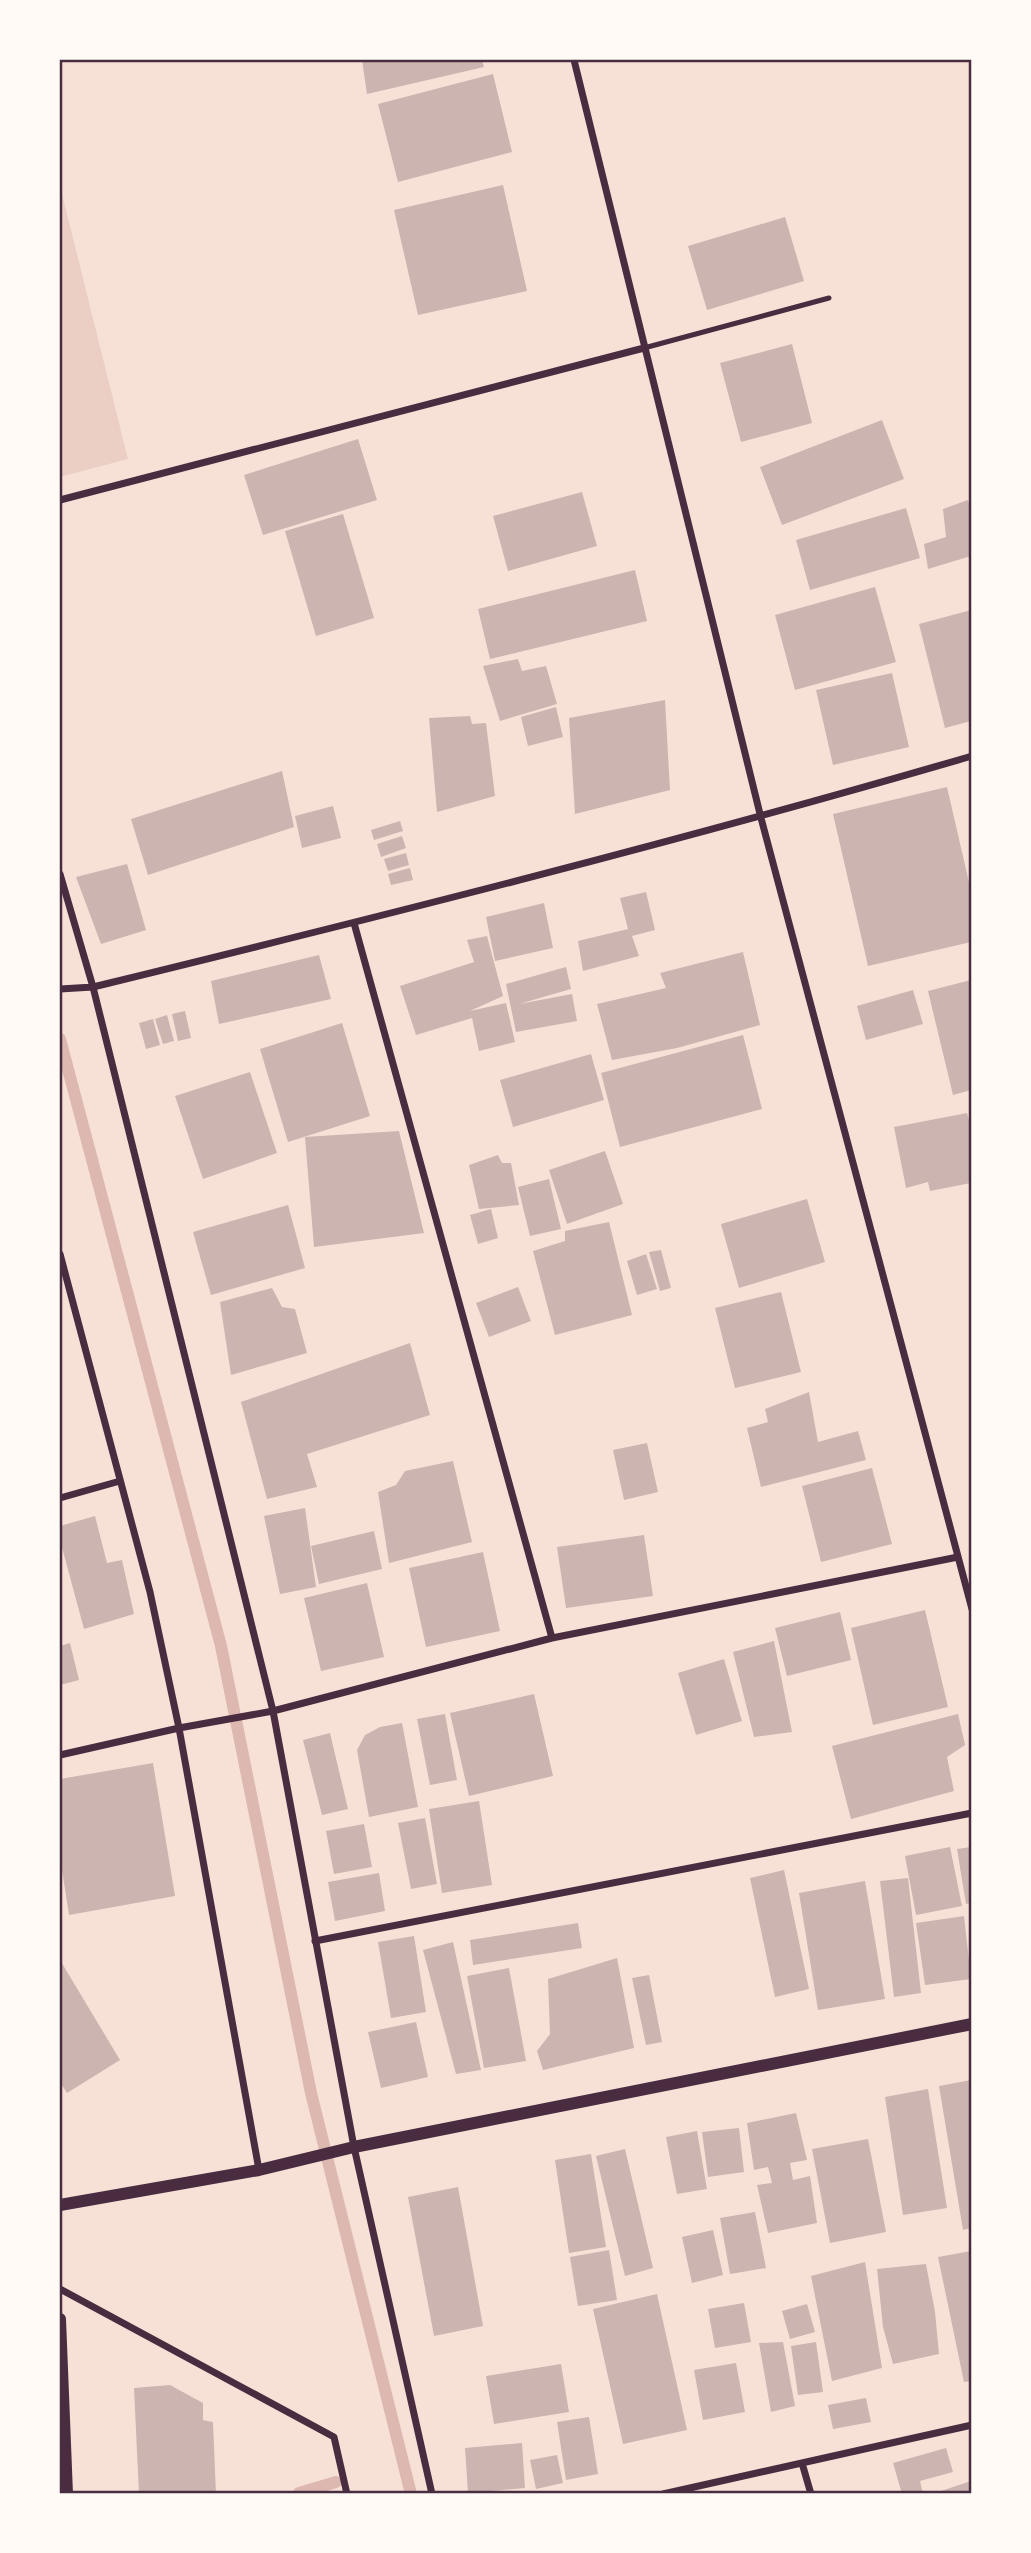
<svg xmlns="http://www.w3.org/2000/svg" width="1031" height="2553" viewBox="0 0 1031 2553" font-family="Cabin,sans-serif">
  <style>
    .green { fill: #ebcfc5 }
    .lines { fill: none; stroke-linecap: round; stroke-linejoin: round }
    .stream { stroke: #dcb8b0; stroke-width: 12 }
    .building { fill: #ccb4b1 }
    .service { stroke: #4a2c40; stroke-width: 5 }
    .minor { stroke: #4a2c40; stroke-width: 7 }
    .tertiary { stroke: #4a2c40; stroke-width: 12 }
    .neatline { fill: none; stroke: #4a2c40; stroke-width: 2.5 }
  </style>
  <rect width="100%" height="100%" fill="#f7e1d7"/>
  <!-- green -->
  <path class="green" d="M60,186L128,459L60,477Z"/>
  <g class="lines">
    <!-- stream -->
    <path class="stream" d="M60,1039L221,1646L311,2093L411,2494
      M299,2493L336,2482"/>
  </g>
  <!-- building -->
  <path class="building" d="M362,60H482L484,67L367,94Z
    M493,74L512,152L398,182L378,104Z
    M503,185L527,291L418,315L394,210Z
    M785,217L804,281L707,310L688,246Z
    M792,344L812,423L741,442L720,363Z
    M882,420L904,479L782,525L760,467Z
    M358,439L377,500L263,535L244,475Z
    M582,492L597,546L508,571L493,516Z
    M968,500L971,511V556L928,569L924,544L946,537L943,509Z
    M906,508L920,558L810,590L796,540Z
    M343,514L374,618L316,636L285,531Z
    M635,570L647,621L490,659L478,609Z
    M875,587L896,662L795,690L775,615Z
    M971,610V721L945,728L919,624Z
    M518,659L522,671L546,666L557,704L500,721L483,666Z
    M892,673L909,747L833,765L816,690Z
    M665,700L670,790L575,814L569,718Z
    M556,707L563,737L528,746L521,717Z
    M470,716L472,724L486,723L495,796L437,812L429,718Z
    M282,771L294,827L148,875L131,819Z
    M947,787L971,891V942L868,966L833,814Z
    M333,806L341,838L302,848L295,816Z
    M400,821L403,831L374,840L371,830Z
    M402,836L406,848L381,857L377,844Z
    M406,853L409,865L388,871L384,859Z
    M127,864L146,930L101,944L76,877Z
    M410,868L413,880L391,885L388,874Z
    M646,892L655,930L632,936L639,956L583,971L578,941L628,929L620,898Z
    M544,903L553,948L495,961L486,917Z
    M487,936L503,996L470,1011L506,1003L515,1042L479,1051L472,1018L416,1035L400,986L474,962L467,940Z
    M743,952L760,1025L677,1048L612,1060L597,1004L666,988L660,973Z
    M319,955L331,999L219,1024L211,981Z
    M566,967L571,989L519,1004L572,994L577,1021L516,1032L506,984Z
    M971,980V1090L953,1095L928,991Z
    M913,990L923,1024L866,1040L857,1006Z
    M185,1011L191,1038L178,1041L172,1014Z
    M167,1015L174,1041L163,1044L155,1019Z
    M153,1019L160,1045L146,1049L139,1023Z
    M342,1023L370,1116L288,1142L260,1049Z
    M743,1035L762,1109L620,1147L601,1073Z
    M591,1054L604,1100L513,1127L500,1080Z
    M250,1072L277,1153L203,1179L175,1096Z
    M967,1113L971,1128V1183L930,1191L928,1182L906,1188L894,1127Z
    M399,1131L424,1233L314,1247L305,1137Z
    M605,1151L623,1204L567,1224L549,1170Z
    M498,1155L502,1163H511L519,1205L479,1209L469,1165Z
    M549,1179L561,1229L530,1236L518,1187Z
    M807,1199L825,1262L739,1288L721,1224Z
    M288,1205L305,1268L211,1295L193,1232Z
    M491,1209L498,1238L478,1244L470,1215Z
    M609,1222L632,1315L555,1335L533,1251L565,1241V1231Z
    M661,1250L671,1288L660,1291L649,1252Z
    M646,1254L657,1289L637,1295L627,1261Z
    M518,1287L531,1321L489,1337L476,1303Z
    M272,1288L282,1307L295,1309L307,1353L231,1375L220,1302Z
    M781,1292L801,1372L735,1388L715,1308Z
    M410,1343L430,1415L307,1454L317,1487L267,1499L241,1402Z
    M809,1392L818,1442L858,1431L866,1460L761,1487L747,1428L768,1422L765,1409Z
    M647,1443L658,1492L624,1500L613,1450Z
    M453,1461L472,1542L389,1563L378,1492L396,1485L405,1471Z
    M872,1468L892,1544L821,1562L802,1486Z
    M305,1508L316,1587L280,1594L264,1516Z
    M95,1516L107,1563L122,1560L134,1614L84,1629L60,1540V1526Z
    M374,1531L382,1569L319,1584L311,1546Z
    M644,1535L653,1596L566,1608L557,1547Z
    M483,1552L500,1631L426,1647L409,1568Z
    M367,1583L384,1657L321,1671L304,1598Z
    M925,1610L948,1707L873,1725L851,1628Z
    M840,1612L851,1660L787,1676L775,1628Z
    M774,1641L792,1732L754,1737L733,1652Z
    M70,1643L79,1680L60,1685V1646Z
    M724,1659L742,1721L696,1735L678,1673Z
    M534,1694L553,1776L469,1796L450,1713Z
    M445,1714L457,1780L430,1785L417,1719Z
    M958,1714L965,1745L947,1757L954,1791L851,1819L832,1746Z
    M402,1723L418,1807L369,1817L357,1750L365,1735L380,1727Z
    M330,1733L348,1809L322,1815L303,1740Z
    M153,1763L175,1896L69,1915L60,1857V1779Z
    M479,1801L492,1885L442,1893L429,1809Z
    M425,1818L437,1884L411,1889L398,1823Z
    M364,1824L372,1867L334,1874L326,1831Z
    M950,1847L962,1906L916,1915L905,1856Z
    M971,1847V1903L966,1904L957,1849Z
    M784,1870L809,1989L775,1997L750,1878Z
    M379,1873L385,1911L335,1921L328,1882Z
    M908,1878L921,1993L894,1997L880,1881Z
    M865,1881L885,1999L818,2010L799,1893Z
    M964,1916L971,1979L925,1985L916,1923Z
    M578,1923L582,1948L473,1965L470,1940Z
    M414,1936L426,2012L391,2018L378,1942Z
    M453,1942L481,2070L456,2074L423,1950Z
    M617,1958L634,2048L543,2070L537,2051L550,2034L548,1979Z
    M60,1960L120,2060L67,2093L60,2082Z
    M509,1968L526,2061L484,2068L467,1976Z
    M649,1975L662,2042L646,2045L632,1978Z
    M416,2022L428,2077L381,2088L368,2032Z
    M971,2080V2228L963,2230L939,2086Z
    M928,2089L947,2208L903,2215L885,2097Z
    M796,2113L807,2160L790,2163L793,2180L810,2176L817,2223L768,2233L757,2185L772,2183L768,2167L754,2170L747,2123Z
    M739,2128L744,2172L708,2177L702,2132Z
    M697,2131L707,2189L677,2194L666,2137Z
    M868,2139L886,2232L830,2243L812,2149Z
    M625,2149L653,2268L625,2276L596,2156Z
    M591,2154L606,2247L569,2253L555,2160Z
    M458,2187L483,2326L434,2336L408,2197Z
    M755,2212L766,2268L730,2274L720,2218Z
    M713,2230L723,2275L692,2283L682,2237Z
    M609,2250L617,2300L578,2306L570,2257Z
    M971,2251V2381L964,2382L938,2257Z
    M865,2262L882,2368L832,2381L811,2276Z
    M926,2264L935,2312L939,2354L893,2364L883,2327L877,2269Z
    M657,2294L687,2430L623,2444L593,2309Z
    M744,2303L751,2342L715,2348L708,2309Z
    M807,2304L815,2332L790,2339L782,2311Z
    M783,2342L795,2406L771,2412L759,2343Z
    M816,2342L823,2392L798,2395L791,2346Z
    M736,2363L745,2412L703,2420L694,2370Z
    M561,2364L569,2412L494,2424L486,2376Z
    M170,2385L203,2403V2420L213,2422L216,2494H139L134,2388Z
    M866,2398L871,2422L833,2429L828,2405Z
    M589,2417L598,2474L566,2480L557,2422Z
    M522,2443L525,2488L468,2493L465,2448Z
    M946,2448L953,2472L920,2481L923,2494H902L893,2463Z
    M557,2455L563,2483L536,2489L530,2460Z
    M971,2481V2494H935V2493Z"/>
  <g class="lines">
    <!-- service -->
    <path class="service" d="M644,348L829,298"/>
    <!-- minor -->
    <path class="minor" d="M574,60L761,818L972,1609
      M60,500L644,348
      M60,874L93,987L273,1711L354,2147L432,2494
      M354,923L552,1638
      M60,989L93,987C387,915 681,841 972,756
      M60,1254L150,1592L179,1728L259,2170
      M60,1498L120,1481
      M60,1755L179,1728L273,1711L552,1638L958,1557
      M315,1941L972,1813
      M60,2289L334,2437L347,2494
      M802,2463L811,2494
      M663,2494L972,2425"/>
    <!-- tertiary -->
    <path class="tertiary" d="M60,2205L259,2170L354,2147L972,2024
      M60,2319L67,2494"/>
  </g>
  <!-- border -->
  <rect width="1031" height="2553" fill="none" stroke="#fffaf5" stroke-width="122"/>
  <rect x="61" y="61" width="909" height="2431" class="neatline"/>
</svg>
